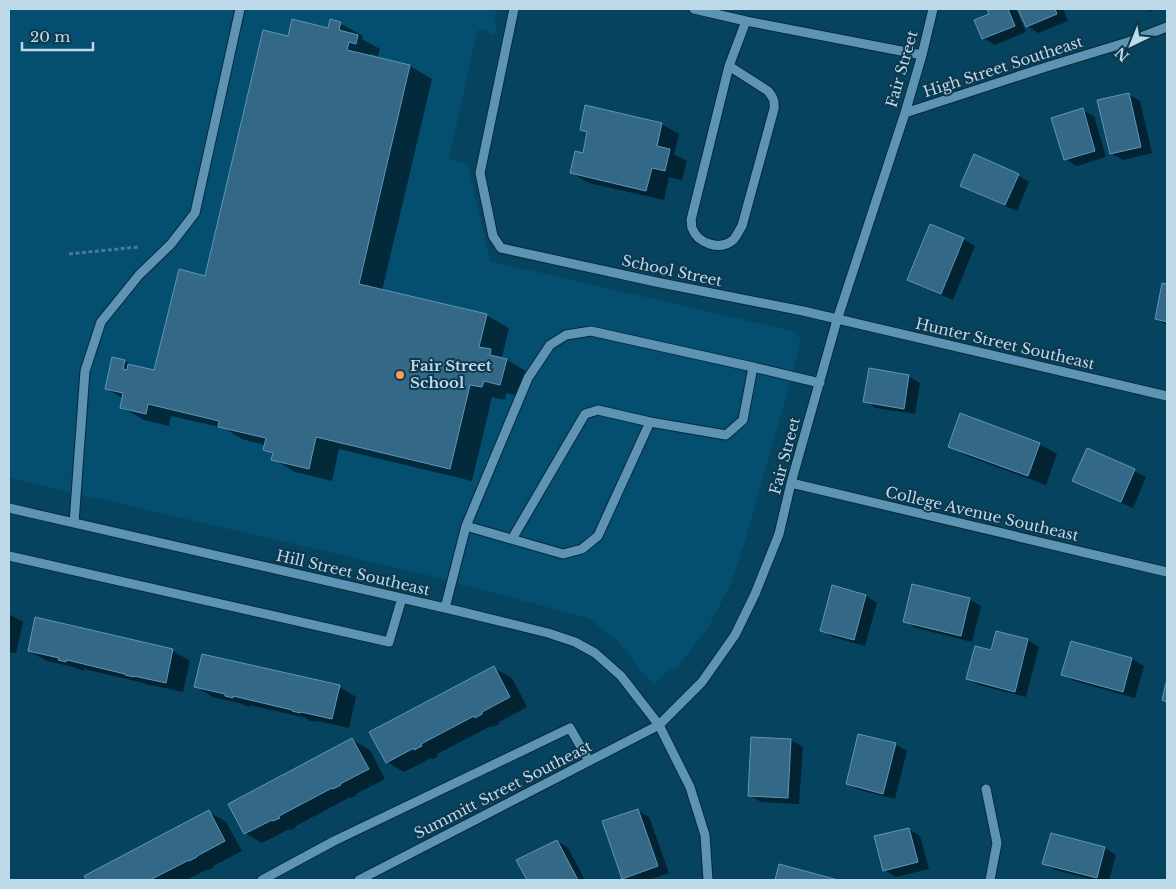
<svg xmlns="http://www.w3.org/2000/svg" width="1176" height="889" viewBox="0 0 1176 889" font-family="'Libre Baskerville',serif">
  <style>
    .built { fill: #044f70 }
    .shadow { fill: #0007 }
    .building { fill: #336986; stroke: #6096b6 }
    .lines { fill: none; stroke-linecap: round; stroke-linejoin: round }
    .minor-casing { stroke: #0b2837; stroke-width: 11 }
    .path { stroke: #4a7b93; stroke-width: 3; stroke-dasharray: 4 2.5; stroke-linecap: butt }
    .minor { stroke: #5e94b3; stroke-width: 9 }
    .poi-dot { fill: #fd9c55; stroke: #0d384d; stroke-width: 2 }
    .labels { text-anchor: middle; stroke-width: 4; stroke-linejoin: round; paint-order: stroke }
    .street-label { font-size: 15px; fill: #bed9ea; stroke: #0d384d }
    .poi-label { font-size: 15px; font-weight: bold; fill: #bed9ea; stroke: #0d384d; text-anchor: start }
  </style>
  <rect width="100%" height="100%" fill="#05435f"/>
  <!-- built -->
  <path class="built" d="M9,9H497L495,15L496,33L492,35L486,29L477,31L449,159L468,165L490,261L792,331L798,335L801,343L745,541L730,585L709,626L677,668L669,669L656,683L652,681L643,674L632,658L616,639L588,618L423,574L9,478Z"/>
  <!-- shadow -->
  <path class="shadow" d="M988,9H1016L1026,32L995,45L983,38L990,15Z
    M1020,9H1063L1068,21L1038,33L1027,26Z
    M1146,9H1159L1151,11Z
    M340,23L363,36L362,39L380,49L378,56L371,54V57L410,66L432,79L382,291L486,315L509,328L502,357L529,373L523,397L506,393L505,400L492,397L472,481L339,449L332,481L295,472L273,459L274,455L264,449L265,445L242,439L224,428L171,416L169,426L144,420L121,407L123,398L106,389L113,358L125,361L136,367L155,372L206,277L289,37L329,29Z
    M1128,94L1140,101L1152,153L1123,160L1112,154Z
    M1082,110L1094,116L1106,157L1077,166L1065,159Z
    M661,124L679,134L674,154L687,161L682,180L669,177L664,200L589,183L572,173L584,154L588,134L581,130Z
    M1018,175L1029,182L1017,211L973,192L962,185Z
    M963,239L975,246L953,300L920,286L909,280Z
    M1163,284L1167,285V325L1156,319Z
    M908,376L920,383L915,414L876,408L865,401Z
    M1039,444L1057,454L1046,485L967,456L950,446Z
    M1087,450L1134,471L1146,477L1133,508L1085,487Z
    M866,596L877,603L865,646L833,637L821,630Z
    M970,600L981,606L972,642L916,628L904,621Z
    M9,614L23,622L16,653L9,652Z
    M36,619L173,651L190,661L183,692L151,685V686L140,682L84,669V671L73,667L47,661L29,651Z
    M996,632L1028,640L1039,647L1026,697L979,685L968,679L992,652Z
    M1072,642L1132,659L1144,666L1135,698L1074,681L1063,674Z
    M494,668L512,678L527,707L499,722V724L493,727L491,726L437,754L438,756L433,759L431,758L404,772L387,762Z
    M196,687H339L356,697L349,728L318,721V722L310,721L306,718L250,705V707L244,705L239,703L213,697Z
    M752,738L791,740L803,747L799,804L761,802L749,795Z
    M352,740L370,750L385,779L356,794L357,795L351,798L350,797L296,826V827L291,830L289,829L262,843L245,833Z
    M895,744L907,751L895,799L859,790L847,783Z
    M637,810L649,817L669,873L648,880H626L623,878Z
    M209,812L226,822L242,851L213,866L214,867L208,870H206L186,880H88L86,876Z
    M909,829L920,836L929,869L896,877L884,870Z
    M557,841L568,848L585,880H528L518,861Z
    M1105,848L1116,855L1109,880H1094L1055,870L1044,863Z
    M780,866L835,880H776Z"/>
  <!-- building -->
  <path class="building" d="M987,9H1008L1015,26L982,39L974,20L989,14Z
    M1018,9H1055L1057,14L1026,27Z
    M292,19L328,28L330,19L341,22L339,30L358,35L356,44L349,42L347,50L410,65L359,284L487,314L479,347L491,349L490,355L507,359L500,385L484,381L482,387L470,385L450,469L316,437L309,469L271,460L273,453L263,450L266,438L218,427L219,421L148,404L146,414L120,408L123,393L105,389L112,357L125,360L123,369L127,370L128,364L154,370L179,269L205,276L263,30L288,36Z
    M1129,93L1141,147L1110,154L1097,100Z
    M585,105L662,123L657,146L670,149L665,171L652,168L646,191L570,173L575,151L583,153L587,132L580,130Z
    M1083,108L1095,151L1064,160L1051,118Z
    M974,154L1019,174L1005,205L960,186Z
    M930,224L964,238L941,294L907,280Z
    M1162,283L1167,284V322L1155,319Z
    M869,368L909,375L904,409L863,402Z
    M960,413L1040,443L1028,476L948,447Z
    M1087,448L1135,469L1121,502L1072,481Z
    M912,584L970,598L961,636L903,622Z
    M832,585L866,595L854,640L820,631Z
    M35,617L173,649L166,683L134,676V677L125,675V674L67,660L66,662L58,660L59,658L28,651Z
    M996,631L1028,639L1015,692L966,679L975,646L991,650Z
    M1071,641L1132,658L1123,692L1061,675Z
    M202,654L340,685L332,719L301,712L300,713L292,711V710L233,696V698L225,696V694L194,687Z
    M494,666L510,697L482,712V714L475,718L474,716L421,744L422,746L414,750V748L386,763L369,732Z
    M1167,679V702L1162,700Z
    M858,734L896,743L883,794L846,784Z
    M751,737L791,739L788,798L748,796Z
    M352,738L369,769L340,784L341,785L333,789L332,788L279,816L280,818L273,821L272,820L244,834L228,804Z
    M638,809L658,866L622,879L602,821Z
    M209,810L225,841L197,856V857L189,861V860L150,880H87L84,876Z
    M909,828L918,862L883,871L874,836Z
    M1051,833L1105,847L1097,878L1042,864Z
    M557,840L578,880H527L516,860Z
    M779,864L838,880H775Z"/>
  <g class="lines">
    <!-- minor casing -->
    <g class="minor-casing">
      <path id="minor" d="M514,9L480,173L493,236L501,248L656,282L803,311L1167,396
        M694,9L746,21L922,55
        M729,66L768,91C773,97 775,101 774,109L742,226C739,230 737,236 733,240C720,251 698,244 692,228C691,225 692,223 691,220L729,66L746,21
        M905,113L1046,67L1128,42L1167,27
        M791,483L1167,572
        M9,508L458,611L548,633L575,642L595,653L621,676L659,725L690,787L705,835L708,880
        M74,523L85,371L101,322L139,275L171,244L195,213L240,9
        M466,526L563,554L582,549L598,536L650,422L726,435L743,420L753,367
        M512,539L585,414L598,410L650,422
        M9,556L389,642L402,598
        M445,608L466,526L528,378L550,345L566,335L591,331L753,367L820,383
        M986,789L997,843L990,880
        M262,880L334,841L570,728L589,761
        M359,880L659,725L702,682L735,635L755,594L779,534L791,483L837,320L905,113L922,55L933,9"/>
    </g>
    <!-- path -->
    <path class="path" d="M69,254L138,247"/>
    <!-- minor -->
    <use href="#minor" class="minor"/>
  </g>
  <!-- markers -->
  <circle class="poi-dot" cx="400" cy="375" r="5"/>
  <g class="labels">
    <!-- street labels -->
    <g class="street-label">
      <text transform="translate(1003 67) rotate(-18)" y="5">High Street Southeast</text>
      <text transform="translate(902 69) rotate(-74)" y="5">Fair Street</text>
      <text transform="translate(672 271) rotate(12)" y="5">School Street</text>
      <text transform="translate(1005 344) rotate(13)" y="5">Hunter Street Southeast</text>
      <text transform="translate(785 456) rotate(-75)" y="5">Fair Street</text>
      <text transform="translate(982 514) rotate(13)" y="5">College Avenue Southeast</text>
      <text transform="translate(353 573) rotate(13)" y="5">Hill Street Southeast</text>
      <text transform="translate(503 790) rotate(-27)" y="5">Summitt Street Southeast</text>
    </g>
    <!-- poi labels -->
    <g class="poi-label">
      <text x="410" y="371">Fair Street<tspan x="410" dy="17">School</tspan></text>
    </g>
  </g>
  <!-- border -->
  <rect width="1176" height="889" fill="none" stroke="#bed9ea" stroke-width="20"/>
  <!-- north arrow -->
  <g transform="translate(1131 45) rotate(223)" stroke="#0d384d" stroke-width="4" paint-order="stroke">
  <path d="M0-4L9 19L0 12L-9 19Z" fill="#bed9ea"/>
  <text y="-8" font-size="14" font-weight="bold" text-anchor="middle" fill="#bed9ea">N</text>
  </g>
  <!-- scale -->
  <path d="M22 42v8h71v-8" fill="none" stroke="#bed9ea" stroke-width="2.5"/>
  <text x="30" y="42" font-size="15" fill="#bed9ea" stroke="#0d384d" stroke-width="4" paint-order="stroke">20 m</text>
</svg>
